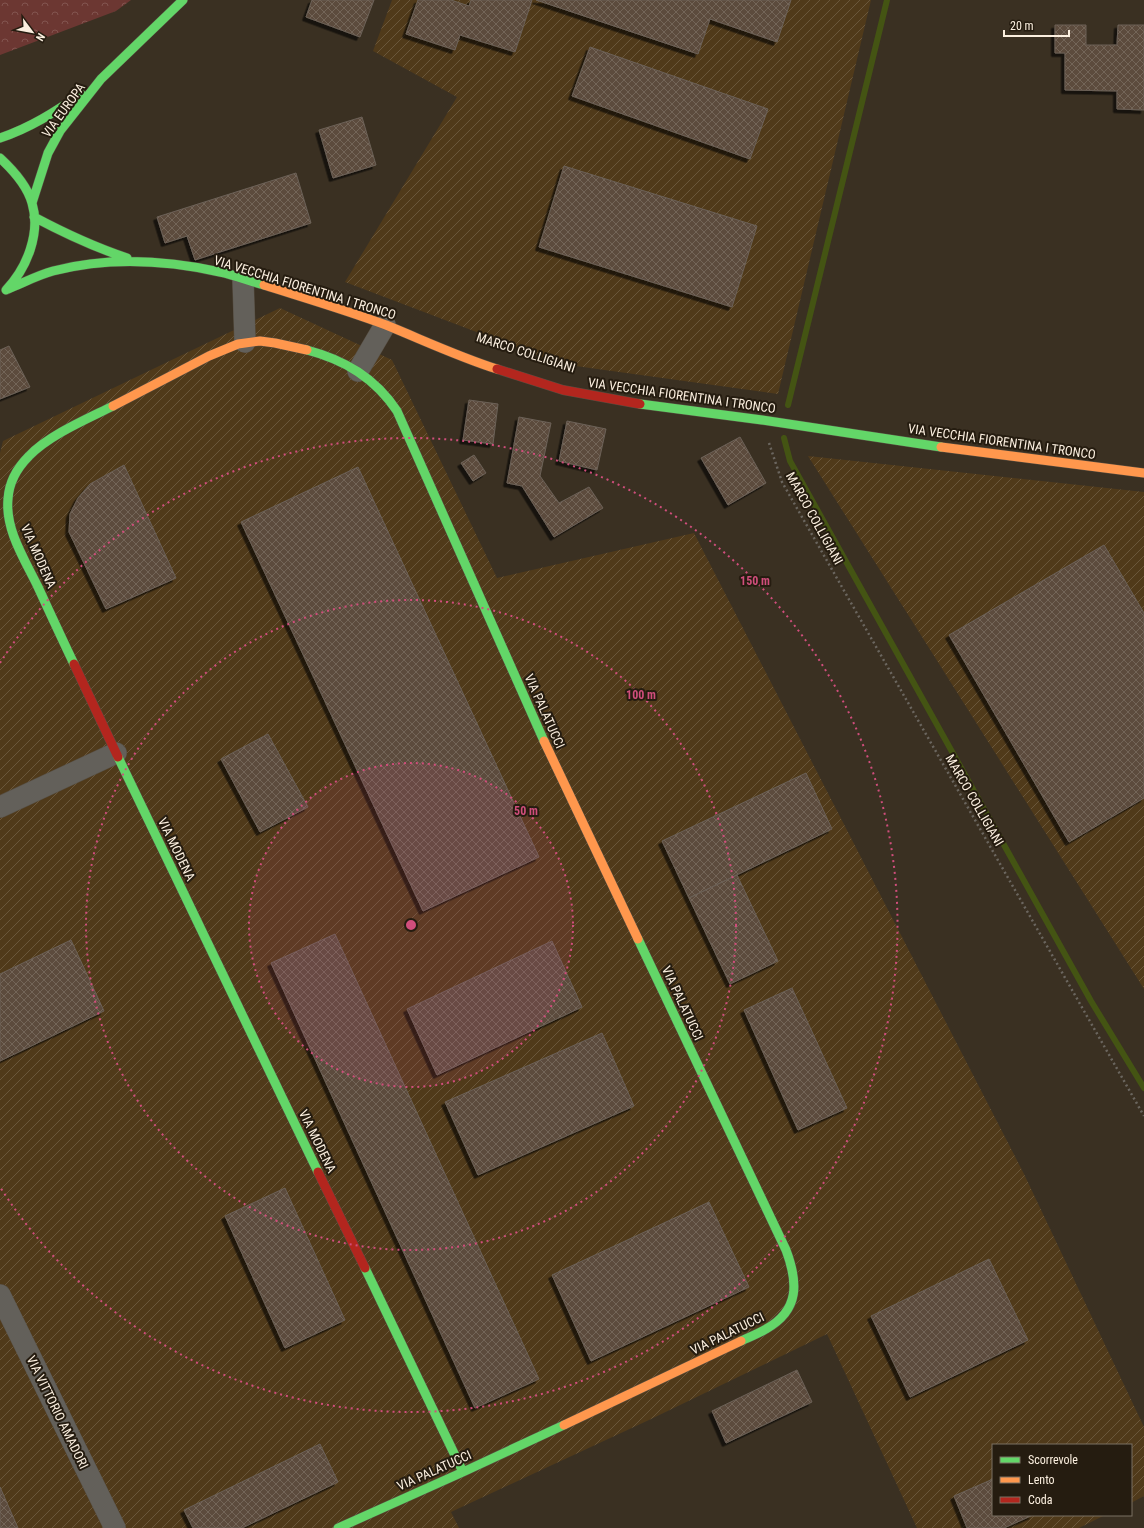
<svg xmlns="http://www.w3.org/2000/svg" width="1144" height="1528" viewBox="0 0 1144 1528" font-family="'Roboto Condensed',sans-serif">
  <style>
    .industrial { fill: url(#industrial-furrows) }
    .forest { fill: url(#forest-crowns) }
    .lines { fill: none; stroke-linecap: round; stroke-linejoin: round }
    .stream { stroke: #445413; stroke-width: 6 }
    .building { fill: url(#building-cross-hatch); stroke: #6c6157; filter: url(#shadow) }
    .street-casing { stroke: #574e42; stroke-width: 22 }
    .fast-casing { stroke: #574e42; stroke-width: 10 }
    .slow-casing { stroke: #574e42; stroke-width: 10 }
    .jam-casing { stroke: #574e42; stroke-width: 10 }
    .path { stroke: #6b665f; stroke-width: 2.5; stroke-dasharray: 2 3; stroke-linecap: butt }
    .street { stroke: #63605a; stroke-width: 21 }
    .fast { stroke: #63d668; stroke-width: 9 }
    .slow { stroke: #ff974d; stroke-width: 9 }
    .jam { stroke: #b3261e; stroke-width: 9 }
    .ring { fill: none; stroke: #d04e7c; stroke-width: 2; stroke-dasharray: 2 4 }
    .labels { text-anchor: middle; stroke-width: 4; stroke-linejoin: round; paint-order: stroke }
    .street-label { font-size: 13px; fill: #fbefdf; stroke: #251c10 }
    .centre { fill: #d04e7c; stroke: #251c10; stroke-width: 2 }
    .ring-label { font-size: 12px; text-anchor: middle; font-weight: bold; fill: #d04e7c; stroke: #251c10; stroke-width: 4; stroke-linejoin: round; paint-order: stroke }
  </style>
  <defs>
    <pattern id="industrial-furrows" width="10" height="10" patternUnits="userSpaceOnUse"><rect width="10" height="10" fill="#503a1a"/><path d="M-1 1l2-2M0 10L10 0M9 11l2-2" fill="none" stroke="#6a573b"/></pattern>
    <pattern id="forest-crowns" width="20" height="18" patternUnits="userSpaceOnUse"><rect width="20" height="18" fill="#6c3732"/><path d="M2 6a3 3 0 1 1 6 0M12 15a3 3 0 1 1 6 0" fill="none" stroke="#82544f"/></pattern>
    <pattern id="building-cross-hatch" width="8" height="8" patternUnits="userSpaceOnUse"><rect width="8" height="8" fill="#5b4b3e"/><path d="M0 0l8 8M0 8l8-8" fill="none" stroke="#736559"/></pattern>
    <filter id="shadow"><feDropShadow dx="-3.5" dy="3.5" stdDeviation="0" flood-color="#0009"/></filter>
  </defs>
  <rect width="100%" height="100%" fill="#3a3022"/>
  <!-- industrial -->
  <path class="industrial" d="M392,0H871L778,394L561,364L345,282L457,97L373,51Z
    M280,308L392,360L497,578L694,533L1024,1174L1144,1427V1496L1131,1503V1445H993V1515H1105L1079,1528H917L827,1334L649,1420L451,1512L459,1528H0V453L3,441Z
    M808,456L1144,492V989Z"/>
  <!-- forest -->
  <path class="forest" d="M0,0H131L116,11L0,55Z"/>
  <g class="lines">
    <!-- stream -->
    <path class="stream" d="M788,405L887,0
      M784,438L790,461L1091,1001L1144,1088"/>
  </g>
  <!-- building -->
  <path class="building" d="M312,0H374L360,37L306,17Z
    M418,0H451L469,6L471,0H532L515,52L460,35L455,50L406,34Z
    M536,0H791L777,42L710,19L698,54Z
    M1055,25H1086V45H1117L1118,25H1144V110L1117,109V91L1065,90V53H1055Z
    M590,47L768,109L750,159L572,96Z
    M362,117L376,165L333,178L319,130Z
    M564,166L757,226L732,307L539,247Z
    M296,173L311,223L195,260L187,236L165,243L157,217Z
    M9,346L30,387L0,399V350Z
    M469,400L498,404L493,444L463,440Z
    M519,417L551,423L540,476L559,503L589,487L603,508L554,537L522,486L507,483Z
    M567,421L606,429L597,470L559,461Z
    M740,437L766,483L728,505L701,458Z
    M474,455L486,473L473,481L461,463Z
    M124,465L176,578L106,609L69,532L70,514L78,498L90,484Z
    M358,467L539,857L423,911L241,522Z
    M1104,545L1144,613V798L1069,842L949,635Z
    M268,734L308,807L260,832L221,759Z
    M806,773L832,829L689,898L662,841Z
    M737,875L778,961L730,984L689,898Z
    M335,934L539,1379L475,1408L271,963Z
    M71,940L104,1011L0,1061V974Z
    M552,941L582,1007L437,1075L407,1009Z
    M792,988L847,1108L798,1130L744,1010Z
    M602,1033L634,1106L478,1175L445,1102Z
    M285,1188L345,1320L285,1348L225,1216Z
    M709,1202L749,1287L591,1361L552,1275Z
    M989,1259L1028,1340L910,1397L871,1316Z
    M797,1370L812,1402L726,1443L712,1411Z
    M320,1444L338,1482L242,1528H193L184,1510Z
    M993,1479V1515H1033L1004,1528H967L954,1496Z
    M0,1487L18,1528H0Z"/>
  <g class="lines">
    <!-- street casing -->
    <g class="street-casing">
      <path id="street" d="M243,279L245,342
        M358,371L385,325
        M0,807L116,753
        M0,1295L115,1528"/>
    </g>
    <!-- fast casing -->
    <g class="fast-casing">
      <path id="fast" d="M0,138C30,128 55,112 81,94
        M0,158C13,170 27,185 32,203C41,233 27,268 6,290
        M32,203L48,153L60,131L101,79L183,0
        M34,217C64,233 94,247 127,258
        M8,289C23,283 38,275 53,271C107,257 166,260 220,272C235,275 249,281 264,285
        M307,350C345,360 375,378 397,411L544,741
        M640,404L762,420L941,447
        M74,664C62,639 50,613 38,587C25,560 5,530 8,499C9,482 18,467 29,456C49,435 87,419 113,406
        M118,757L318,1172
        M638,939L786,1250C798,1282 800,1310 766,1329C758,1334 749,1337 741,1341
        M365,1268L463,1472
        M338,1528L463,1472L564,1425"/>
    </g>
    <!-- slow casing -->
    <g class="slow-casing">
      <path id="slow" d="M264,285C305,298 346,310 386,325C423,340 459,357 497,369
        M113,406L209,356L238,344L260,341L275,343L307,350
        M941,447L1144,473
        M544,741L638,939
        M564,1425L741,1341"/>
    </g>
    <!-- jam casing -->
    <g class="jam-casing">
      <path id="jam" d="M497,369L563,390L640,404
        M74,664L118,757
        M318,1172L365,1268"/>
    </g>
    <!-- path -->
    <path class="path" d="M769,443L782,482L1144,1116"/>
    <!-- street -->
    <use href="#street" class="street"/>
    <!-- fast -->
    <use href="#fast" class="fast"/>
    <!-- slow -->
    <use href="#slow" class="slow"/>
    <!-- jam -->
    <use href="#jam" class="jam"/>
  </g>
  <!-- distance rings -->
  <circle cx="411" cy="925" r="162" fill="#d04e7c" fill-opacity=".12"/>
  <g class="ring">
    <circle cx="411" cy="925" r="162"/>
    <circle cx="411" cy="925" r="325"/>
    <path d="M0 663A487 487 0 1 1 0 1187"/>
  </g>
  <g class="labels">
    <!-- street labels -->
    <g class="street-label">
      <text transform="translate(63 110) rotate(-54)" y="5">VIA EUROPA</text>
      <text transform="translate(305 287) rotate(17)" y="5">VIA VECCHIA FIORENTINA I TRONCO</text>
      <text transform="translate(526 352) rotate(18)" y="5">MARCO COLLIGIANI</text>
      <text transform="translate(682 395) rotate(8)" y="5">VIA VECCHIA FIORENTINA I TRONCO</text>
      <text transform="translate(1002 441) rotate(8)" y="5">VIA VECCHIA FIORENTINA I TRONCO</text>
      <text transform="translate(815 518) rotate(61)" y="5">MARCO COLLIGIANI</text>
      <text transform="translate(39 556) rotate(66)" y="5">VIA MODENA</text>
      <text transform="translate(545 711) rotate(66)" y="5">VIA PALATUCCI</text>
      <text transform="translate(975 800) rotate(60)" y="5">MARCO COLLIGIANI</text>
      <text transform="translate(177 849) rotate(64)" y="5">VIA MODENA</text>
      <text transform="translate(683 1003) rotate(65)" y="5">VIA PALATUCCI</text>
      <text transform="translate(318 1141) rotate(64)" y="5">VIA MODENA</text>
      <text transform="translate(727 1333) rotate(-26)" y="5">VIA PALATUCCI</text>
      <text transform="translate(58 1412) rotate(64)" y="5">VIA VITTORIO AMADORI</text>
      <text transform="translate(434 1470) rotate(-24)" y="5">VIA PALATUCCI</text>
    </g>
  </g>
  <circle cx="411" cy="925" r="6" class="centre"/>
  <g class="ring-label">
    <text x="755" y="585">150 m</text>
    <text x="641" y="699">100 m</text>
    <text x="526" y="815">50 m</text>
  </g>
  <!-- legend -->
  <rect x="992" y="1444" width="140" height="72" fill="#251c10" stroke="#7b7063"/>
  <rect x="1000" y="1457" width="20" height="6" fill="#63d668" stroke="#7b7063"/>
  <text x="1028" y="1464" font-size="12" fill="#fbefdf">Scorrevole</text>
  <rect x="1000" y="1477" width="20" height="6" fill="#ff974d" stroke="#7b7063"/>
  <text x="1028" y="1484" font-size="12" fill="#fbefdf">Lento</text>
  <rect x="1000" y="1497" width="20" height="6" fill="#b3261e" stroke="#7b7063"/>
  <text x="1028" y="1504" font-size="12" fill="#fbefdf">Coda</text>
  <!-- north arrow -->
  <g transform="translate(32 32) rotate(122)" stroke="#251c10" stroke-width="3" paint-order="stroke">
  <path d="M0-3L7 15L0 10L-7 15Z" fill="#fbefdf"/>
  <text y="-6" font-size="11" font-weight="bold" text-anchor="middle" fill="#fbefdf">N</text>
  </g>
  <!-- scale -->
  <path d="M1004 30v6h65v-6" fill="none" stroke="#fbefdf" stroke-width="2"/>
  <text x="1010" y="30" font-size="12" fill="#fbefdf" stroke="#251c10" stroke-width="3" paint-order="stroke">20 m</text>
</svg>
